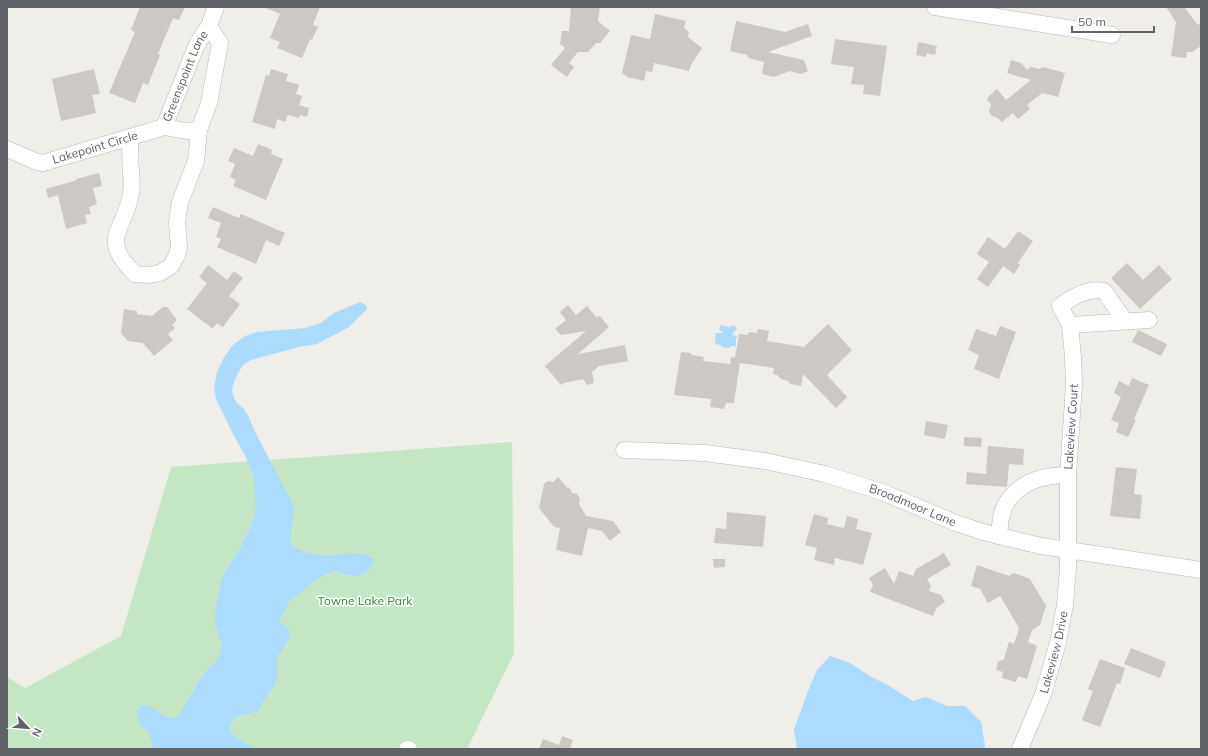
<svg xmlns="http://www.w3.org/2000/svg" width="1208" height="756" viewBox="0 0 1208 756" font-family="Mulish,sans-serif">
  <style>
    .green { fill: #c6e7c5 }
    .water { fill: #abdcfd }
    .building { fill: #ccc9c4 }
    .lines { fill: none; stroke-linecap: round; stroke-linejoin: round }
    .minor-casing { stroke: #b5b8bb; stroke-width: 17 }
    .minor { stroke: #fff; stroke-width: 16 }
    .labels { text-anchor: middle; stroke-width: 3; stroke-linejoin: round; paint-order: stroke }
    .street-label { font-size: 12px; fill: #5f6367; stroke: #fff }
    .park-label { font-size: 12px; fill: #388538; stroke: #fff }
  </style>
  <rect width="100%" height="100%" fill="#f0eee8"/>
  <!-- green -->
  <path class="green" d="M512,442L514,654L467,749H7V677L25,688L121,636L171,467Z"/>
  <!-- water -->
  <path class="water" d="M360,302L366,305L367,309L349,327L317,344L299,347L251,360L243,365L237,375L233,385L232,392L236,402L244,409L249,417L254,430L294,506L290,542C298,554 322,556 336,555C349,554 361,550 373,558V564L368,571L359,576L345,575L334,571L325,575L314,581L299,594L290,600L280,619V622C302,636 281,644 277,661C276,668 279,675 276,682C275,685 272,688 271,690C266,697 262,704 258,711C251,714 243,713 237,717C216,731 246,742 255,749H153C154,731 135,727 137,708L142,705H148L167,717L173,718L178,716L185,706L202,676L215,662L220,654L222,646L215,624L216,607L221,582L227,569L242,545L251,525L256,511L254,479L246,457L232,432L216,399L214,387L217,372L224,357L233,345L245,336L257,332L305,328L321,323L334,313Z
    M721,325L729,327L734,325L737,328L732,335L738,336L736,338V347L731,346L730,348L721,347V345L715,344L716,333H723L719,329Z
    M830,656L850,663L868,675L891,687L913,701L926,697L947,706H965L981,722L985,745L984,749H797L794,729L810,686L817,670Z"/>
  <!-- building -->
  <path class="building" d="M140,7H185L179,20L173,18L158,54L160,55L148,85L143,83L135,103L109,93L135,32L131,30Z
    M263,7H320L313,25L318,27L312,40L310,39L302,58L277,48L280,42L270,38L280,14Z
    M571,7H600L598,21L610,31L600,43H596L588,52H578L569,63L574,67L567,77L551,65L565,48L560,44L562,31H569Z
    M1166,7H1184L1197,24L1201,25V46L1192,52H1187L1186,58L1171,56L1176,22Z
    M655,14L686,21L684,28L689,32L688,37L702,48L691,65L689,71L654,63L652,72L646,71L644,81L628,77L622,73L631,35L650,39Z
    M736,21L785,32L808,24L812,36L768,52L804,60L808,71L801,74L790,71L774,77L762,74L764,62L749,58L747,55L730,51Z
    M835,39L887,46L880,96L863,94L864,85L851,84L854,67L831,64Z
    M918,42L937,46L935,55L927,53L926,57L916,55Z
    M1011,60L1021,63L1027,70L1031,67L1039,69L1043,67L1065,73L1058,97L1042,93L1027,105L1030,109L1018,119L1013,113L1002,122L998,118L992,116L989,112L991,104L987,100L988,97L997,89L1006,100L1031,80L1007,73Z
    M94,69L100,94L92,95L96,113L61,121L52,79Z
    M271,69L288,74L286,81L299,85L296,94L302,96L299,105L309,108L307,117L300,115L299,118L288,115L285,122L277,119L275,129L252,122L266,75L269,76Z
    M258,144L272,150L271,154L283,159L266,200L233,186L236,180L230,177L235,164L228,161L234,148L253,156Z
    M99,173L102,186L93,188L97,204L89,207L91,214L85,215L87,223L66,229L58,195L48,198L46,189L77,180L76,179Z
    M213,207L239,218L241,214L285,233L279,246L266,240L256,264L217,247L221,239L216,237L221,223L208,218Z
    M1018,231L1033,241L1018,263L1020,265L1014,274L1003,266L988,287L977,279L989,262L977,254L988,237L1005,249Z
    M1127,263L1143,280L1159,265L1172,279L1140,309L1111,278Z
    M208,265L227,280L234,271L243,278L229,296L240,304L223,327L217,323L213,329L187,309L207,283L199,277Z
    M568,305L576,315L587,306L596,317L600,316L609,327L578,354L625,345L628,361L599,366L592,372L594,383L587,385L583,379L564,383L561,385L545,366L586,331L561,335L555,329L566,320L560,312Z
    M163,307H167L177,320L172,325L175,328L168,334L173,340L154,356L143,343L128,341L121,333L124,309L137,311V314L152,316Z
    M828,324L852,350L827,375L847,397L836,408L803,374L801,386L791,384L788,381L781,379L777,375L773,374L774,368L740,363L734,403H726L724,409L710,407L711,399L674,395L681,352L691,353V355L704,357L703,361L730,364L731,357L735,358L739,334L748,335L749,332L757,333L758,329L769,331L767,341L804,347Z
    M1000,326L1016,332L999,379L974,369L979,355L968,350L976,329L996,336Z
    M1138,330L1167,344L1161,356L1132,342Z
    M1132,378L1149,385L1134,419L1136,420L1128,437L1116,432L1119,423L1111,420L1121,397L1114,393L1119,381L1129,386Z
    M926,421L948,425L945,439L924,435Z
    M964,437L982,438L981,447L964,446Z
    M988,446L1024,449L1023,465L1009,464L1007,487L966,484L967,472L986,474Z
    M1116,467L1137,469L1134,494L1142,495L1140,519L1110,516Z
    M558,477L567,488L569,487L572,493L577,494L580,499L579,504L586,516L613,521L621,532L610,541L602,531L588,528L582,556L556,550L560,528L554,527L539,508L544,484L548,481L553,482Z
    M727,512L766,516L763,547L714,543L716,528L726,529Z
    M814,514L828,518L827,524L844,528L847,516L858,519L856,529L872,533L863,565L835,558L834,565L814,560L817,548L805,545Z
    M944,553L951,565L927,579L931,586L929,591L941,595L945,602L937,607L933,616L870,592L873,585L869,578L885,568L894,584L899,571L913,576L916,569Z
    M713,559H725V567L714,568Z
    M977,565L1009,576L1014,573L1030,579L1046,606L1040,625L1032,630L1028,642L1037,646L1027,679L1018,676L1016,682L1002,678L1003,672L996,670L998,662L1004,659L1009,642L1014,644L1019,628L1000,596L988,603L980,589L971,586Z
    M1131,648L1166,662L1160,678L1124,664Z
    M1100,659L1125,668L1120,684L1117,683L1100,727L1082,720L1093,691L1088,689Z
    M562,736L573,740L570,749H539L543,739L559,745Z"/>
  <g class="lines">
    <!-- minor casing -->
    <g class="minor-casing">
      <g id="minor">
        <path d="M935,7L1112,35"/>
        <path id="s1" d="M164,127L197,44L209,26L216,7"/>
        <path d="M130,137C130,148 130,160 131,171C131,178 133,186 131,193C125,232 98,237 135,274L149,275L160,273L171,266L177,255L179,247L177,222L180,202L196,161L199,130L209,103L220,43L209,26"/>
        <path id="s2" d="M7,149L37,162L43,163L164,127L186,131L199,130"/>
        <path d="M1070,325L1149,320"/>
        <path id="s3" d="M624,450L705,453L765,461L825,474L882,492L956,523L983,532L1041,546L1201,570"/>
        <path d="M999,536C1000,523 1001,508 1010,498C1024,480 1047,475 1068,475"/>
        <path d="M407,749H409"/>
        <path id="s4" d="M1020,749L1044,692L1058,642L1065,605L1068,568V475L1074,385L1073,357L1070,325L1060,306C1072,297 1088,287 1104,291L1125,321"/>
      </g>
    </g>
    <!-- minor -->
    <use href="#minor" class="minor"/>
  </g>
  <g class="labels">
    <!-- street labels -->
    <g class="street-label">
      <text dy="4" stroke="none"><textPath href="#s1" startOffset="55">Greenspoint Lane</textPath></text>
      <text dy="4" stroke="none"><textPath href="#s2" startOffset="93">Lakepoint Circle</textPath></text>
      <text dy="4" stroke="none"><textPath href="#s4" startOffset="330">Lakeview Court</textPath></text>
      <text dy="4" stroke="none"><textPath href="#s3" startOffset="296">Broadmoor Lane</textPath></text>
      <text dy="4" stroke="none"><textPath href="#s4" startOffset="103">Lakeview Drive</textPath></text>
    </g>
    <!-- park labels -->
    <g class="park-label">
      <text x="365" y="605">Towne Lake Park</text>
    </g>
  </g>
  <!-- border -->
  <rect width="1208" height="756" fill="none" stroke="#5f6367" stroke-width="16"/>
  <!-- north arrow -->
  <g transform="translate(28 728) rotate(116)" stroke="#ffffff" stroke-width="3" paint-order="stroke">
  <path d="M0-3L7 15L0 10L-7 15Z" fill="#5f6367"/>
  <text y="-6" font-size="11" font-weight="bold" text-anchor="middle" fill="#5f6367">N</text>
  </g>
  <!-- scale -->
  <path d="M1072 26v6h82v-6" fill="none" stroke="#5f6367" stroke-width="2"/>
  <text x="1078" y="26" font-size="12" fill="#5f6367" stroke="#ffffff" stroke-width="3" paint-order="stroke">50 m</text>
</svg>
